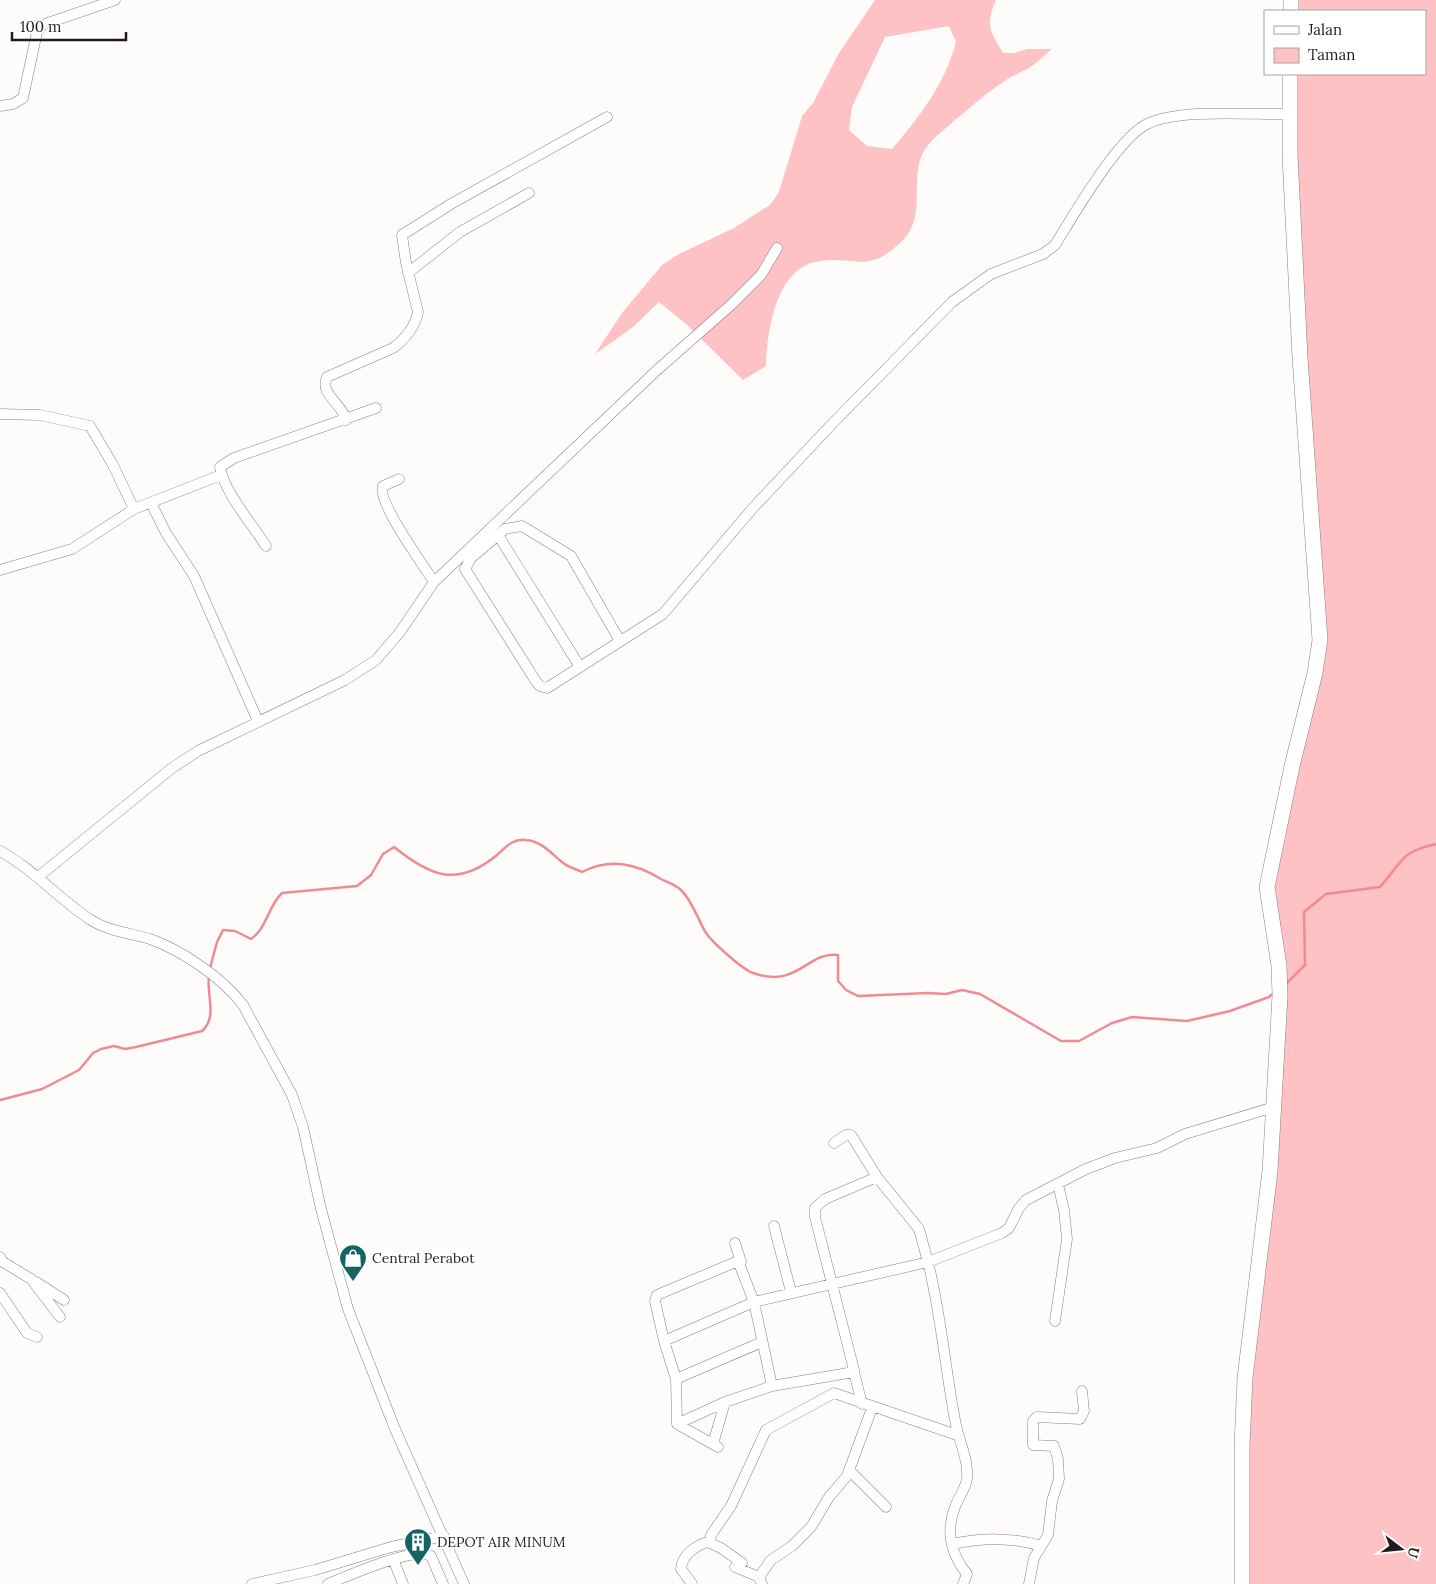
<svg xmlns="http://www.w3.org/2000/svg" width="1436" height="1584" viewBox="0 0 1436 1584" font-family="Lora,serif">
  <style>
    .green { fill: #fec1c4; fill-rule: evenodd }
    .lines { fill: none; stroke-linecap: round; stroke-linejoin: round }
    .stream { stroke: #ee8b93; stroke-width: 2.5 }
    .minor-casing { stroke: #8c7e7f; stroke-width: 11 }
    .highway-casing { stroke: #8c7e7f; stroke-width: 16 }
    .minor { stroke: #fff; stroke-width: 10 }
    .highway { stroke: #fff; stroke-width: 15 }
    .labels { text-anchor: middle; stroke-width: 4; stroke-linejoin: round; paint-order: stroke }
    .poi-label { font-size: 14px; fill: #201b1b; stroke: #fff; text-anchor: start }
  </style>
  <rect width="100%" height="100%" fill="#fefbfb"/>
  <!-- green -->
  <path class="green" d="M875,0H996C985,24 990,32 1003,53H1014L1027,49H1052C1046,54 1039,61 1032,66C1025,71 1016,74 1009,78C990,90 972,106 955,120C945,129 933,138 925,149C907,178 929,217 901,242C868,274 857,256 820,261C776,266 767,331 766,366L743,380L685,323L659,302L633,327L595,354L622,313L662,265L679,254L734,228L770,205L779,192L802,116L813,103L839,53ZM949,26L956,42C945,84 920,116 892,149L867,146L849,130L852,107L885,37Z
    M1294,0H1436V1584H1245L1251,1346L1277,1131L1272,898L1323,653L1310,451L1295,160V74H1425V11H1294Z"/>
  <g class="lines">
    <!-- stream -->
    <path class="stream" d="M210,968L217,942L223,930L235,931L251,939C267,928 268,906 282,893L357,886L371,875L383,854L394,847C430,876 457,888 497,855C506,847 513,838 526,840C541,841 551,853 562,862C567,867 576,869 582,872C610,858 635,863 661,879C667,882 676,885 681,890C693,902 698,920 706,933C713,943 742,969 753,973C798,989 807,951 838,955V981L846,990L858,996L928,993L946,994L962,990L980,994L1061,1041H1079L1112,1023L1132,1017L1187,1021L1230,1011L1269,997L1275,992
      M1285,985L1305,965L1304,912L1326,894L1380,887C1403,861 1400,852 1436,844
      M0,1100L42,1089L79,1070L93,1053L101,1049L114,1046L125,1049L136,1047L202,1031C218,1017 206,994 209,976"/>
    <!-- minor casing -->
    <g class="minor-casing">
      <path id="minor" d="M0,106L13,104L23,98L37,32L42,25L115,0
        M408,273L460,232L529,193
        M0,414L40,415L90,426L113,465L134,509
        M346,420C343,404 319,395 327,377L393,348C405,339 415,327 418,312L406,263L402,235L451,204L607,117
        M399,479L383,486C376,501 424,566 434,582
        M151,503L166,533L194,576L258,721
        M498,535L471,558L465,569L537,683L540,686L547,688L663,614L752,509L831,425L952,302L991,274L1043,254L1055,245C1073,216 1118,138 1147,124C1181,108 1251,115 1290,114
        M266,546C252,524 224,492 220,467L234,458L376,408
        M0,570L72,549L134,509L221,475
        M580,667L498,535L505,529L522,526L571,556L620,641
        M0,851C33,869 57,897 88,918C106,931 129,933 150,939C181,950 223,978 243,1005L292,1095L303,1127L321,1209L348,1309L395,1429L464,1584
        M38,877L172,768L198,751L345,680L376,660L400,632L434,582L656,371L732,304L761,275L777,248
        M834,1143L846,1135H851L877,1177L919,1229L928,1262L754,1302L664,1341L655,1301L657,1295L738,1261L754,1302L772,1386L854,1372V1370L815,1217V1208L825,1199L877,1177
        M774,1226L791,1292
        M735,1243L741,1262
        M0,1257L3,1262L31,1279L60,1317
        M36,1282L64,1300
        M0,1293L27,1333L37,1337
        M1055,1321L1067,1239L1064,1210L1058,1184
        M664,1341L676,1379L762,1342
        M854,1372L862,1404
        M676,1379L677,1424L718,1447
        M677,1424L725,1402L772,1386
        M713,1444L725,1402
        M849,1470L886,1507
        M952,1544C980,1538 1013,1537 1041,1546
        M393,1559L403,1584
        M759,1577L735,1567L742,1563L721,1548L710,1543L711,1535L731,1506L766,1430L834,1393L957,1435
        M252,1584L315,1570L391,1547L444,1536
        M328,1584C347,1576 415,1546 431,1556L443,1584
        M692,1584L681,1569C682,1554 697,1545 710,1541
        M762,1584L759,1577L771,1560L792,1546L811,1527L829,1497L847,1476L872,1408
        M963,1584L967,1574C951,1554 945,1533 955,1507C958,1498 965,1490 967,1479C969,1460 958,1439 955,1420C945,1367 941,1315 928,1262L1002,1233L1009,1228L1019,1208L1026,1200L1086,1169L1115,1158L1157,1148L1185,1134L1274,1107
        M1029,1584L1034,1558L1048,1535L1052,1501L1059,1479L1058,1459L1054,1446L1033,1445V1421L1037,1417L1080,1419L1084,1411L1082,1391"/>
    </g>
    <!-- highway casing -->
    <g class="highway-casing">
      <path id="highway" d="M1291,11V0
        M1242,1584V1445L1245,1378L1270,1171L1280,995L1279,966L1267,887L1292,766L1315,673L1320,640L1300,358L1290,155V74"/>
    </g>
    <!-- minor -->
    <use href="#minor" class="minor"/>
    <!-- highway -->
    <use href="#highway" class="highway"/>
  </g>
  <!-- icons -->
  <defs>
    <g id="shop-pin" transform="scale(1.4375)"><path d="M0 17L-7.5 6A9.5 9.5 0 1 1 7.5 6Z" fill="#146464" stroke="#fff"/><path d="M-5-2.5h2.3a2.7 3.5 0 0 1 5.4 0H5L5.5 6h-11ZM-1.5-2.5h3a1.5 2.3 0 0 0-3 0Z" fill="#fff"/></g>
    <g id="building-pin" transform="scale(1.4375)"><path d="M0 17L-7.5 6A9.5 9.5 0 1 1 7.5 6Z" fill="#146464" stroke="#fff"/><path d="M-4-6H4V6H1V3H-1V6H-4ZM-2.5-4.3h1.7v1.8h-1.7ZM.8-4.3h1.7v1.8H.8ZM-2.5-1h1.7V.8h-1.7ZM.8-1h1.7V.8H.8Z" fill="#fff"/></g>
  </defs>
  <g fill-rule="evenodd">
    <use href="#shop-pin" x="353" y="1258"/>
    <use href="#building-pin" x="418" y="1542"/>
  </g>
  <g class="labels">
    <!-- poi labels -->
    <g class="poi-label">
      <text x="372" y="1263">Central Perabot</text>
      <text x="437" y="1547">DEPOT AIR MINUM</text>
    </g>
  </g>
  <!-- legend -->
  <rect x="1264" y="10" width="162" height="65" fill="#ffffff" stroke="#a6a4a4"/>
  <rect x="1274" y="26" width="25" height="8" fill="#ffffff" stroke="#a6a4a4"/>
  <text x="1308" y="35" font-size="15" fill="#201b1b">Jalan</text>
  <rect x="1274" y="48" width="25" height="15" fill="#fec1c4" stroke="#a6a4a4"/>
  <text x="1308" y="60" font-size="15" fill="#201b1b">Taman</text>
  <!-- north arrow -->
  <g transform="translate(1401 1549) rotate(106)" stroke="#ffffff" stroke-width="4" paint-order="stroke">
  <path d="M0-4L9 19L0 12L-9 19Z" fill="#201b1b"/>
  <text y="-8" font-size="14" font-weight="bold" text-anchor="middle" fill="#201b1b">U</text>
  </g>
  <!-- scale -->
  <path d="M12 32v8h114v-8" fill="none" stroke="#201b1b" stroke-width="2.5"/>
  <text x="20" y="32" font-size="15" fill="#201b1b" stroke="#ffffff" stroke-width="4" paint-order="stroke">100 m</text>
</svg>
